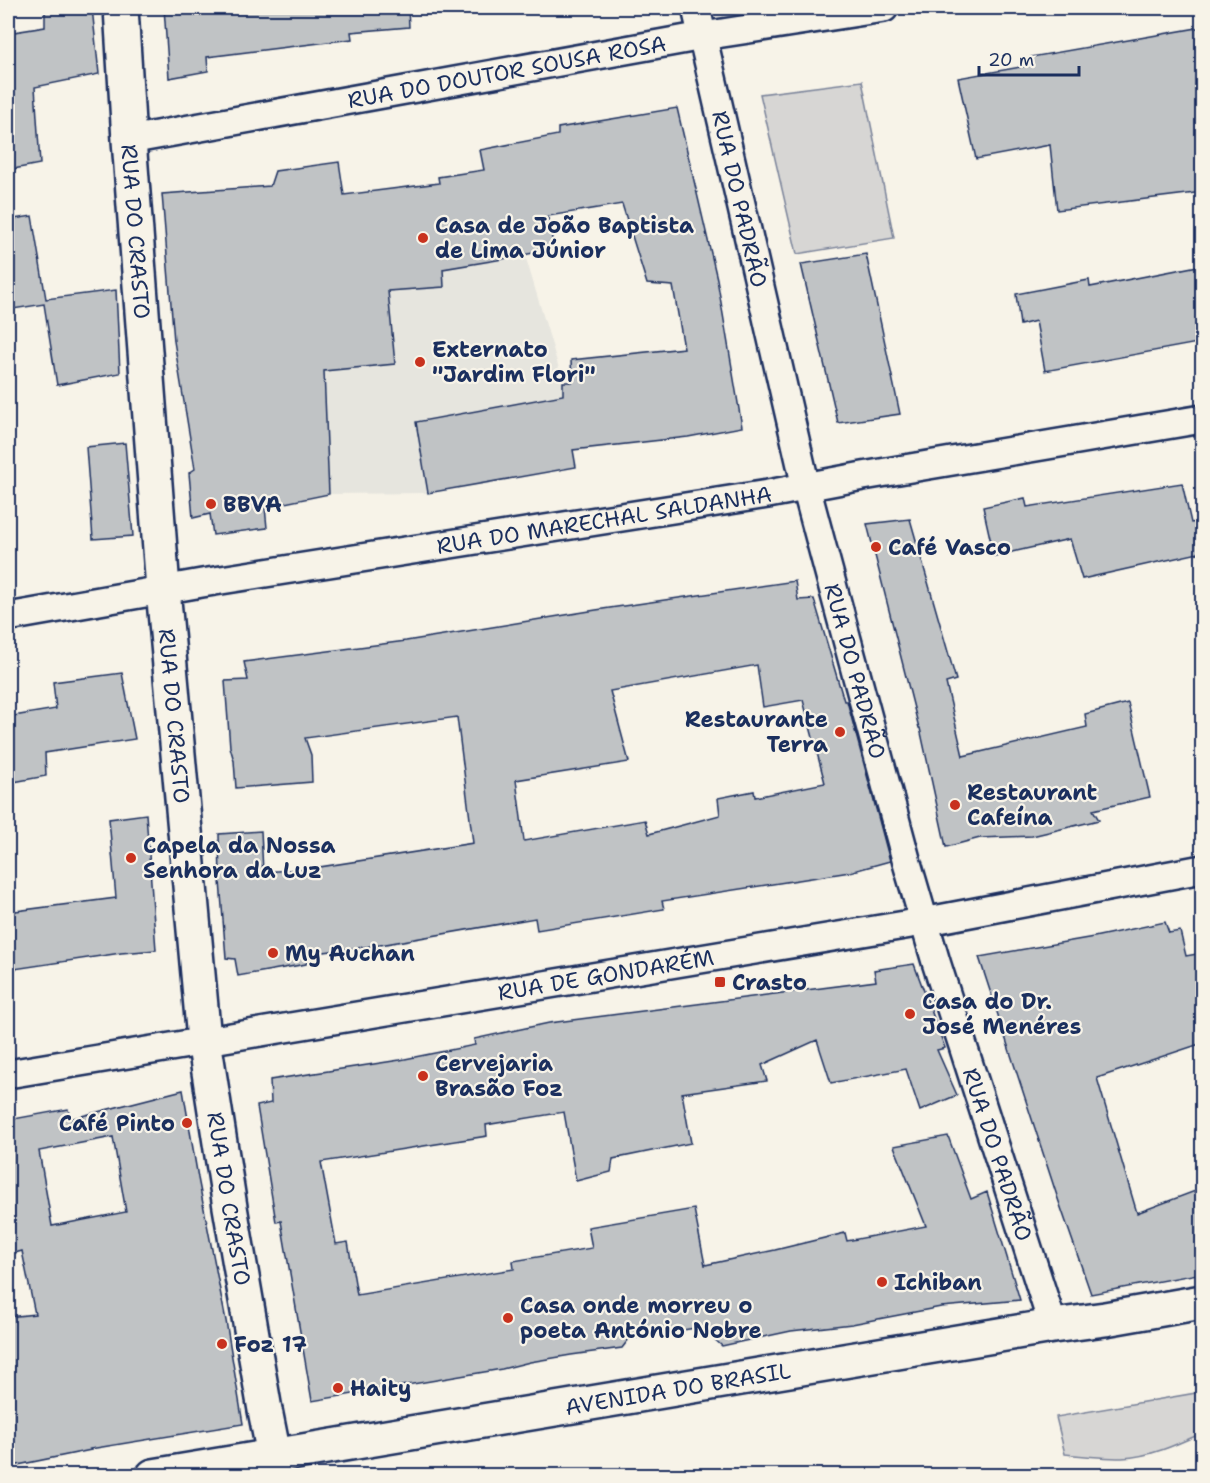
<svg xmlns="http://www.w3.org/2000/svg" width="1210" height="1483" viewBox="0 0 1210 1483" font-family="'Shantell Sans',sans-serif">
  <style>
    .built { fill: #e6e5de }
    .green { fill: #d7d6d4; stroke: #798299; stroke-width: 1.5 }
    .building { fill: #c0c3c5; stroke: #1b2f5e; stroke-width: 1.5; fill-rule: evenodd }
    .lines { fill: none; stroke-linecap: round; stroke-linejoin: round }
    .minor-casing { stroke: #1b2f5e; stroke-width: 32 }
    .tertiary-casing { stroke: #1b2f5e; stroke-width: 38 }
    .primary-casing { stroke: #1b2f5e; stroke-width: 38 }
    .minor { stroke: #f7f3e8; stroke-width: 27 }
    .tertiary { stroke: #f7f3e8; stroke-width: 33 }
    .primary { stroke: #f7f3e8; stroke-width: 33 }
    .poi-dot { fill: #c8321e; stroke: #f7f3e8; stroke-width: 2 }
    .labels { text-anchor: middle; stroke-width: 4.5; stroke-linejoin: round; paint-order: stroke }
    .street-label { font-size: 22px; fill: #1b2f5e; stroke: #f7f3e8 }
    .poi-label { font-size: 22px; font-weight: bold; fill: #1b2f5e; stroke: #f7f3e8; text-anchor: start }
  </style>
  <rect width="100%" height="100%" fill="#f7f3e8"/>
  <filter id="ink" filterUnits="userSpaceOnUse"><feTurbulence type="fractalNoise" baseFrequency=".0167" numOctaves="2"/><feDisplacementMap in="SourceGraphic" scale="12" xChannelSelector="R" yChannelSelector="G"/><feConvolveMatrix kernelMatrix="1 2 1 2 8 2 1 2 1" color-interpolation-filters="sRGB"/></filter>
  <g filter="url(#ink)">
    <!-- built -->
    <path class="built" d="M525,255L563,382V395L416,422L428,493L329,494L295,500L281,342L387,280Z"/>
    <!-- green -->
    <path class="green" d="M862,81L894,238L797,254L760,94Z
      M1202,1392V1433C1178,1444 1150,1457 1122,1458C1103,1458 1084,1456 1065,1454L1056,1417Z"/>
    <!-- building -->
    <path class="building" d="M45,8H92L99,74L35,87L40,164L8,170V33L45,27Z
      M164,8H408L409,27L351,32L352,39L207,57L208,71L169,78Z
      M1203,27V192L1057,210L1050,145L976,159L958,78L1032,65L1031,57Z
      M677,108L717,279L742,427L688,437L573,450L576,467L428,493L416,422L563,395V382H572L571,360L684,348L673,286L647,284L622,204L548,216L554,249L497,260L443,269L444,287L388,291L395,364L324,371L329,494L265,507L267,528L213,535L210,514L193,518L189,473L195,469L174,341L162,194L270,186L275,171L339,162L344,195L439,183L438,177L484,170L480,150L558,135V128Z
      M32,216L46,299L116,290L120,373L57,385L44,304L13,309L11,299H8V220Z
      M866,254L900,414L838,423L801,264Z
      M1203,265V342L1045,371L1036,321L1020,325L1016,294L1089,280L1090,287Z
      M125,443L133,536L93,539L86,447Z
      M1182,483L1191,523L1203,521V552L1082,579L1070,539L994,556L983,507L1025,498L1027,507Z
      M910,519L956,680L946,683L963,756L1087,727L1085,714L1128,703L1150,797L1093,810L1099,820L1032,836L980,838L946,847L920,728H919L867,524Z
      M795,581L798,600L814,599L844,701H847L890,861L850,872L662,901L664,909L537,930L535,918L380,945L308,954L306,964L238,976L235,959L226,958L220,881L219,834L261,831L263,872L320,868V867L473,843L457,717L305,738L311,755L312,782L236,788L234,761L230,747L225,681L248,680L244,662L406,641L596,610ZM757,665L763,707L803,700L825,783L755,797L754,791L718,798L720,815L649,834L645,820L524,841L516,780L629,762L610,691Z
      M122,673L135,739L45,753L46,776L8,783V717L56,709L53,682Z
      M146,814L156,950L121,953L8,970V912L116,898L109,819Z
      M1165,922L1169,933L1180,931L1186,956L1203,953V1043L1097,1078L1137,1213L1203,1188V1273L1091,1294L1058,1199L979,957L1094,937Z
      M914,964L945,1048L937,1050L957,1095L920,1111L906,1069L831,1083L817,1040L762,1065L767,1081L682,1093L691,1143L613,1159L611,1172L576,1181L564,1112L486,1125L487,1136L321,1162L336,1244L348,1242L357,1295L514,1269L513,1261L592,1248L588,1227L694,1209L705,1265L775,1250L845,1233L847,1241L926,1226L894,1146L948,1136L971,1199L987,1192L1020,1300L941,1307L852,1324L791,1331L722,1346L701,1327L629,1339L622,1348L571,1355L530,1362L502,1369L312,1401L281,1221L276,1222L257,1106L271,1103L270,1080L400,1060L475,1045L474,1039L549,1023L876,981L874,970Z
      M183,1090L198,1178L226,1321L243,1424L90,1449L91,1450L8,1467V1317L35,1314L22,1251L8,1255V1120L68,1109L70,1119ZM113,1137L126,1212L52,1226L39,1151Z"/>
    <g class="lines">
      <!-- minor casing -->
      <g class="minor-casing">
        <g id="minor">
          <path id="s1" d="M696,8L806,487L907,863L936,962L1053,1326"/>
          <path id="s2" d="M129,140L703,36L884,8"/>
          <path id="s3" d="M8,617L202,583L768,494L863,476L1202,419"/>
          <path id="s4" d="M8,1074L923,922L1202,869"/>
        </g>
      </g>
      <!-- tertiary casing -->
      <g class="tertiary-casing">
        <g id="tertiary">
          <path id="s5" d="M121,8L129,140L163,589L204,1040L230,1207L265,1410L274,1455"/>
        </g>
      </g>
      <!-- primary casing -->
      <g class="primary-casing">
        <g id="primary">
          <path id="s6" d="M153,1476L1053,1326L1105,1319L1202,1302"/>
        </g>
      </g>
      <!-- minor -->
      <use href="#minor" class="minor"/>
      <!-- tertiary -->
      <use href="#tertiary" class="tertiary"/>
      <!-- primary -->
      <use href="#primary" class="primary"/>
    </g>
  </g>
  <!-- markers -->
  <g class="poi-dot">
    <circle cx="423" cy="238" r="6"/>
    <circle cx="420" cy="362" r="6"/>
    <circle cx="211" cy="504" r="6"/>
    <circle cx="876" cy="547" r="6"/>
    <circle cx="840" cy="732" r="6"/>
    <circle cx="955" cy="805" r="6"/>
    <circle cx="131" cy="858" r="6"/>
    <circle cx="273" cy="953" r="6"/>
    <rect x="714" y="976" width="12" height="12" rx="3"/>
    <circle cx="910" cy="1014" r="6"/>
    <circle cx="423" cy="1076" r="6"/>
    <circle cx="187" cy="1123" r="6"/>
    <circle cx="882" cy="1282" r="6"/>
    <circle cx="508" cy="1318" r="6"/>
    <circle cx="222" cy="1344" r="6"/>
    <circle cx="338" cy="1388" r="6"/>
  </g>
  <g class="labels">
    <!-- street labels -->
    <g class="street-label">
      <text dy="8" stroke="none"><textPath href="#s2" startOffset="384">RUA DO DOUTOR SOUSA ROSA</textPath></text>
      <text dy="8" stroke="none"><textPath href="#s1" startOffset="196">RUA DO PADRÃO</textPath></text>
      <text dy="8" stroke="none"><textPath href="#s5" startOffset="224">RUA DO CRASTO</textPath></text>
      <text dy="8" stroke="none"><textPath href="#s3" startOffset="604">RUA DO MARECHAL SALDANHA</textPath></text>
      <text dy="8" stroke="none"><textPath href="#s1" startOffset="682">RUA DO PADRÃO</textPath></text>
      <text dy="8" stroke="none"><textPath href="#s5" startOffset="710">RUA DO CRASTO</textPath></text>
      <text dy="8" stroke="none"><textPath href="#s4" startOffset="606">RUA DE GONDARÉM</textPath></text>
      <text dy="8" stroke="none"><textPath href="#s1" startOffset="1186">RUA DO PADRÃO</textPath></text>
      <text dy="8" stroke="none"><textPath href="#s5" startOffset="1196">RUA DO CRASTO</textPath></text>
      <text dy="8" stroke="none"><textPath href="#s6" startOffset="532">AVENIDA DO BRASIL</textPath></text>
    </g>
    <!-- poi labels -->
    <g class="poi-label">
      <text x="435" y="233">Casa de João Baptista<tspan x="435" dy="25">de Lima Júnior</tspan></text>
      <text x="432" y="357">Externato<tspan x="432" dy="25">"Jardim Flori"</tspan></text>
      <text x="223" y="512">BBVA</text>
      <text x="888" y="555">Café Vasco</text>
      <text x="828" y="727" text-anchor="end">Restaurante<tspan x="828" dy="25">Terra</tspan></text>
      <text x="967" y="800">Restaurant<tspan x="967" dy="25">Cafeína</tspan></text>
      <text x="143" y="853">Capela da Nossa<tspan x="143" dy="25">Senhora da Luz</tspan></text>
      <text x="285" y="961">My Auchan</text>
      <text x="732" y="990">Crasto</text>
      <text x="922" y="1009">Casa do Dr.<tspan x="922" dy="25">José Menéres</tspan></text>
      <text x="435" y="1071">Cervejaria<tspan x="435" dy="25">Brasão Foz</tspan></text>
      <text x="175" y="1131" text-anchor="end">Café Pinto</text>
      <text x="894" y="1290">Ichiban</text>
      <text x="520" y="1313">Casa onde morreu o<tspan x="520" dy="25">poeta António Nobre</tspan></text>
      <text x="234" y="1352">Foz 17</text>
      <text x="350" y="1396">Haity</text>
    </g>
  </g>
  <!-- margin -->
  <rect width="1210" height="1483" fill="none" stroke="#f7f3e8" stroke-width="30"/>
  <rect x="15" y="15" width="1180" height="1453" fill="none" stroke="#1b2f5e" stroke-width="2" filter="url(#ink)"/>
  <!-- scale -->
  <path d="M979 66v9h100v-9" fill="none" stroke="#1b2f5e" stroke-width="3"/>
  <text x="988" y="66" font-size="18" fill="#1b2f5e" stroke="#f7f3e8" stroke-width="4.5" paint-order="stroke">20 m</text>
</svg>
